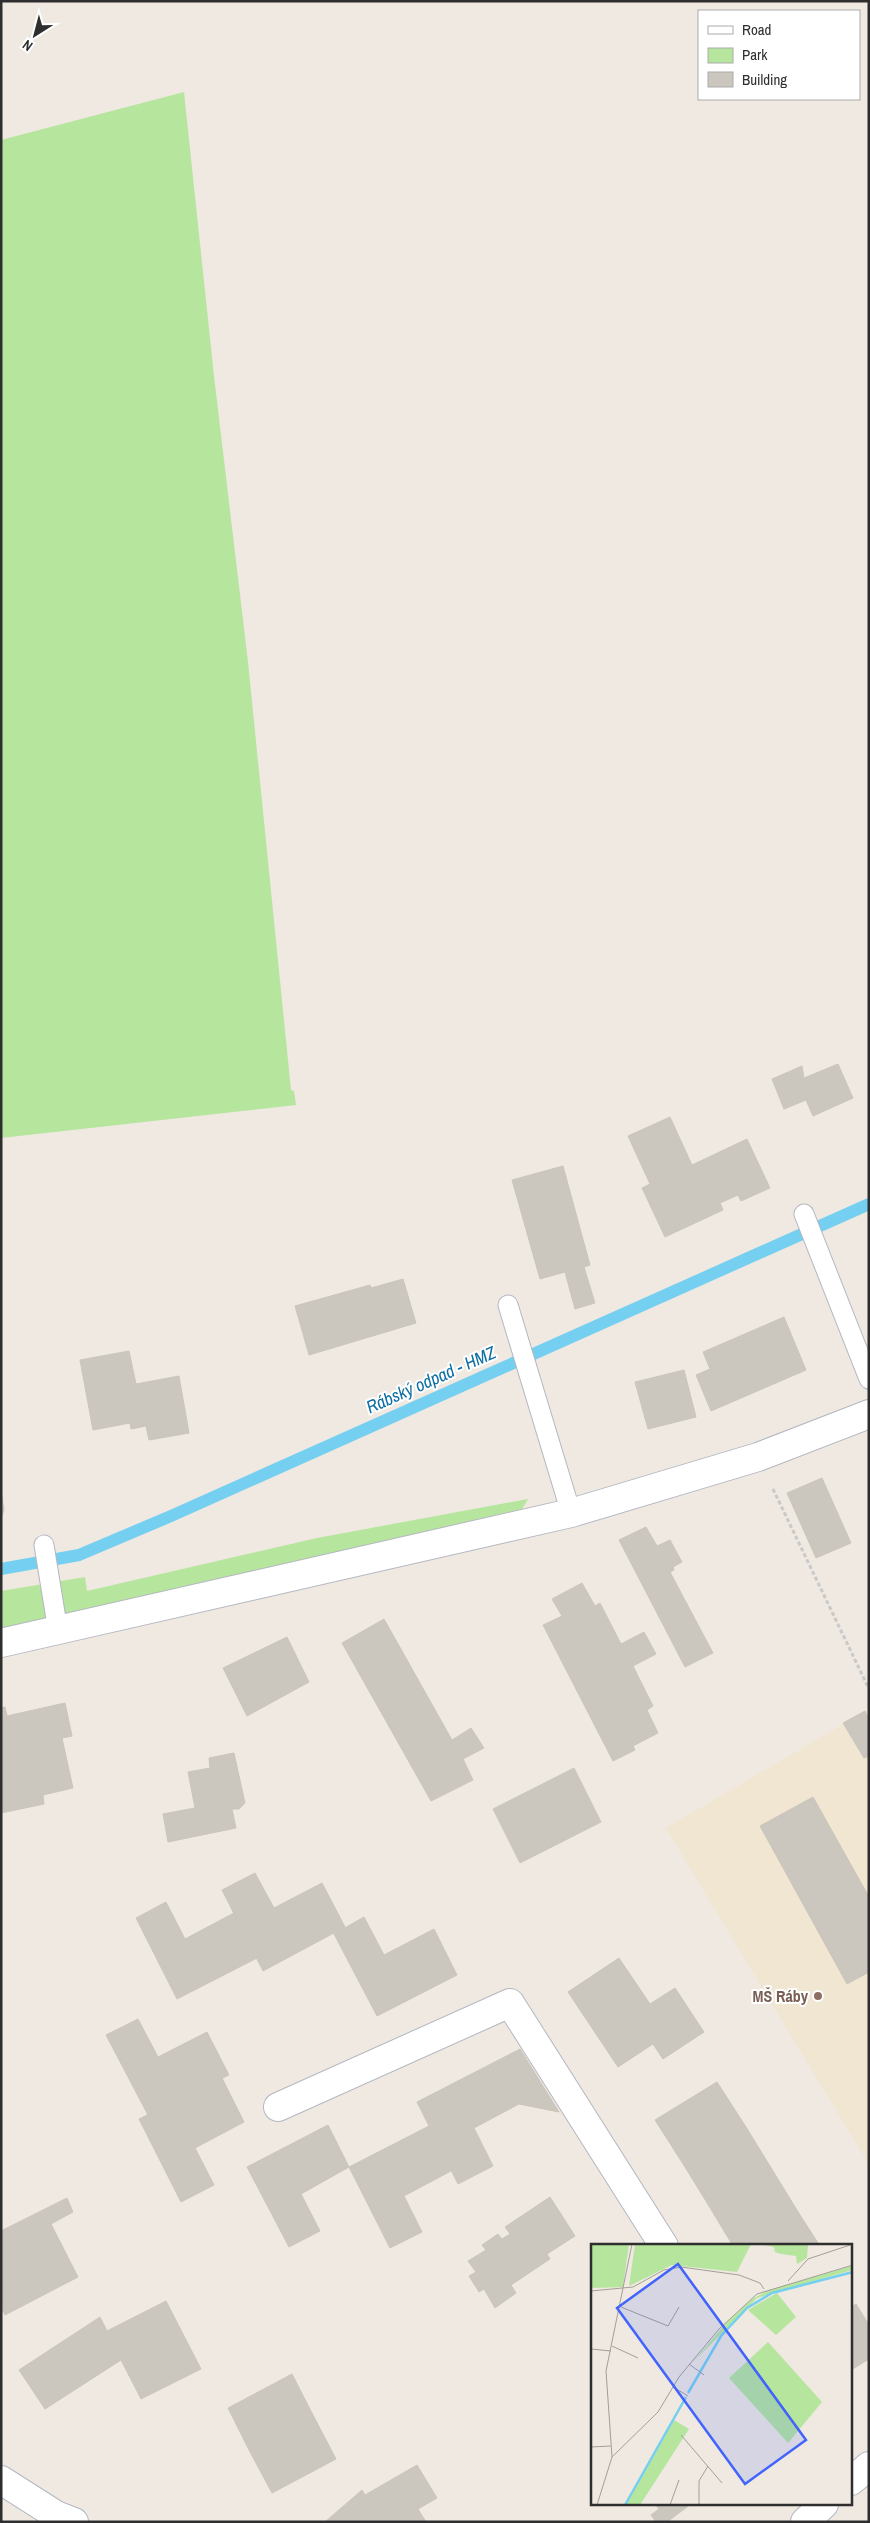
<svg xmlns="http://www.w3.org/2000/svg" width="870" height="2523" viewBox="0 0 870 2523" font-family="'Archivo Narrow',sans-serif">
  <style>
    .education { fill: #f0e6d1 }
    .green { fill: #b6e59e }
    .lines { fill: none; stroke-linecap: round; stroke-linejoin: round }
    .stream { stroke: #75cff0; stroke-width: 12 }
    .building { fill: #cbc7bf; stroke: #cbc5ba }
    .service-casing { stroke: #b4b7c1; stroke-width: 21 }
    .minor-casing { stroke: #b4b7c1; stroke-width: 30 }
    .tertiary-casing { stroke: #b4b7c1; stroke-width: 30 }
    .path { stroke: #c9c9c9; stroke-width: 3; stroke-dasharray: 4 2.5; stroke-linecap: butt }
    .service { stroke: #fff; stroke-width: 19 }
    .minor { stroke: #fff; stroke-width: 28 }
    .tertiary { stroke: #fff; stroke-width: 28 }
    .education-dot { fill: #8d6e63; stroke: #fff; stroke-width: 2 }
    .labels { text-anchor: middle; stroke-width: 4; stroke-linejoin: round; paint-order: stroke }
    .education-label { font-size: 16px; font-weight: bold; fill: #785e54; stroke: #fff; text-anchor: end }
    .water-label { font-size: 18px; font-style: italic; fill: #0d6fa3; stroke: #fff }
    .inset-river { fill: none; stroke: #75cff0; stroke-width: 2.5 }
    .inset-road { fill: none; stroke: #a29e99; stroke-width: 1 }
    .view { fill: #4264fb; fill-opacity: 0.15; stroke: #4264fb; stroke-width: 2.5 }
    .inset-edge { fill: none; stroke: #2e2e2e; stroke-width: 2.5 }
  </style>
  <rect width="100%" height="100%" fill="#efe9e1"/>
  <!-- education -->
  <path class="education" d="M869,1709V2165L666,1828Z"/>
  <!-- green -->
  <path class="green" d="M184,92L214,376L248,662L291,1090L294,1091L296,1105L1,1138V140Z
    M528,1499L522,1509L1,1630V1591L85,1577L87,1591L317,1538Z"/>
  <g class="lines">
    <!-- stream -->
    <path class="stream" d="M1,1569L79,1555L171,1516L869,1204"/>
  </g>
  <!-- building -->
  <path class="building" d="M838,1064L853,1098L813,1116L806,1100L784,1109L772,1079L802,1066L804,1078Z
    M670,1117L692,1165L747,1139L770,1188L741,1201L738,1195L720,1203L723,1210L665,1237L642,1188L650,1184L628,1136Z
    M563,1166L590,1265L584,1267L595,1303L575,1309L565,1272L540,1279L512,1180Z
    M403,1279L416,1323L309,1355L295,1306L370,1285L371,1288Z
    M784,1317L806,1370L711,1411L696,1375L710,1369L703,1352Z
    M129,1351L136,1384L179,1376L189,1433L149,1440L146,1426L131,1429L130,1423L93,1430L80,1360Z
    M684,1370L696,1417L648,1429L635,1382Z
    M822,1478L851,1543L816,1558L787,1493Z
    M1,1491L4,1510L1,1518Z
    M646,1527L657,1546L670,1540L682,1562L673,1567L674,1570L670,1572L713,1653L685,1667L619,1540Z
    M582,1583L595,1606L600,1603L621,1644L644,1632L656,1654L633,1666L653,1706L647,1710L658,1733L633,1746L635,1750L613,1761L543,1625L562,1616L552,1599Z
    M384,1619L452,1740L471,1728L484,1748L463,1759L473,1780L431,1801L342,1643Z
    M287,1637L309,1682L247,1716L223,1668Z
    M65,1703L72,1736L62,1738L73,1788L43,1795L44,1804L1,1813V1708L5,1707L7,1716Z
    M865,1711L869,1719V1756L864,1758L843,1723Z
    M234,1753L245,1803L239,1809H232L236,1828L168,1842L163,1814L195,1808L188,1772L210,1768L209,1758Z
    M574,1768L601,1822L520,1863L493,1809Z
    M813,1797L869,1897V1972L847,1984L760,1826Z
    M255,1873L274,1908L322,1883L345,1927L263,1971L222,1890Z
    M166,1902L185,1939L234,1913L257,1958L177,1999L136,1918Z
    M364,1917L384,1955L434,1929L457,1975L377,2016L334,1934Z
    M619,1958L650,2004L675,1988L704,2032L663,2059L653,2044L618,2067L568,1992Z
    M138,2019L158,2057L207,2032L229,2075L148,2115L106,2035Z
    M520,2049L559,2112L519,2104L474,2128L493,2166L458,2184L417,2102Z
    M222,2078L244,2122L195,2148L214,2185L181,2202L139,2119Z
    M717,2082L746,2127L685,2167L655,2120Z
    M328,2125L349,2167L301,2194L320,2231L289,2247L247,2167Z
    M429,2126L451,2171L404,2196L422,2232L390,2248L349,2167Z
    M746,2127L773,2171L712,2211L685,2167Z
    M773,2171L800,2215L755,2246H733L712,2211Z
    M550,2197L575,2236L547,2254L550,2259L511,2285L516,2293L495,2308L484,2289L479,2292L469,2276L476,2272L468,2261L486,2250L482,2245L498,2234L502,2239L510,2234L505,2227Z
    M67,2198L73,2212L51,2224L78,2277L5,2315L1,2307V2231Z
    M800,2215L820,2246H755Z
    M166,2301L201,2369L141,2399L121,2360L45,2409L19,2370L100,2317L107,2331Z
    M856,2304L869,2325V2359L851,2370V2307Z
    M292,2374L314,2417L249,2450L228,2408Z
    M314,2417L336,2459L272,2493L249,2450Z
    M417,2465L437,2498L418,2509L426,2522H325L362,2490L365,2495Z
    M655,2504H691L667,2522H656L651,2515L659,2509Z"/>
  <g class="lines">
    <!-- service casing -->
    <g class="service-casing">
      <path id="service" d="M804,1214L869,1379
        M508,1305L571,1513
        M44,1545L58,1631"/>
    </g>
    <!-- minor casing -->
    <g class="minor-casing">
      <path id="minor" d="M1,1643L571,1513L758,1457L869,1414
        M278,2107L510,2003L664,2246
        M1,2480L56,2515L74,2522"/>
    </g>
    <!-- tertiary casing -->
    <g class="tertiary-casing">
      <path id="tertiary" d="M851,2481L869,2466
        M805,2522L824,2504"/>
    </g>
    <!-- path -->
    <path class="path" d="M773,1489L869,1689"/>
    <!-- service -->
    <use href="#service" class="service"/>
    <!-- minor -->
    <use href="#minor" class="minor"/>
    <!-- tertiary -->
    <use href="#tertiary" class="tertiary"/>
  </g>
  <!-- markers -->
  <circle class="education-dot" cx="818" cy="1996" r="5"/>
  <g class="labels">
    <!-- education labels -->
    <g class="education-label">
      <text x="808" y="2002">MŠ Ráby</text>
    </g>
    <!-- water labels -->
    <g class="water-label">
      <text transform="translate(431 1380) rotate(-24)" y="6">Rábský odpad - HMZ</text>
    </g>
  </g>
  <!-- overview -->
  <g transform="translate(591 2244)">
    <rect width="261" height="261" fill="#efe9e1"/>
    <path d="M0,0H38L32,43L0,44ZM44,0H160L146,28L81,21L38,42ZM169,0H217L216,14L206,20L205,12L190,10L184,8L183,3ZM261,22V26L166,54L102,118L135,79L161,55L178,46ZM186,49L205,73L185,91L157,66ZM177,98L231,158L197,199L138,134ZM83,176L98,185L49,261H35Z" fill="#b6e59e"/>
    <path class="inset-river" d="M97,149L130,92L156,64L181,49L262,28M34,261L95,153"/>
    <path class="inset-road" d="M197,37L217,15L262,0M0,47L42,43L73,26L90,23L148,31L169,39L173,45M30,63L77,82L88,63M21,102L47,114M0,105L20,107M98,120L113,131M82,143L97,152M90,191L131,239M0,203L20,202M21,213L67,168L88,133L128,85L166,50L262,21M6,261L21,213L15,127L41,0M79,261L88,236M108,261V237L117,222M151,261H175"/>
    <path class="view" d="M87,20L215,196L154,240L26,64Z"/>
    <rect width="261" height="261" class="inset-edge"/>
  </g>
  <!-- border -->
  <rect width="870" height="2523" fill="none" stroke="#2e2e2e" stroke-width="5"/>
  <!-- legend -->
  <rect x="698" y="10" width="162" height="90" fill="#ffffff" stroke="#ababab"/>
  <rect x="708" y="26" width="25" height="8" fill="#ffffff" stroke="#ababab"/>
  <text x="742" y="35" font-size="15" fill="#2e2e2e">Road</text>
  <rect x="708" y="48" width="25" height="15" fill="#b6e59e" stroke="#ababab"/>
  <text x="742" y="60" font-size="15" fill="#2e2e2e">Park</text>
  <rect x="708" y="72" width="25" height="15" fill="#cbc7bf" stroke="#ababab"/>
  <text x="742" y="85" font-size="15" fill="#2e2e2e">Building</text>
  <!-- north arrow -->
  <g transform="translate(35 35) rotate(216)" stroke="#ffffff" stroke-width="4" paint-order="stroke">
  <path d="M0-4L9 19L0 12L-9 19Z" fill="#2e2e2e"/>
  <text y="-8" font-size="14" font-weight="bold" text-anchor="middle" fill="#2e2e2e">N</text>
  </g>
</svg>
